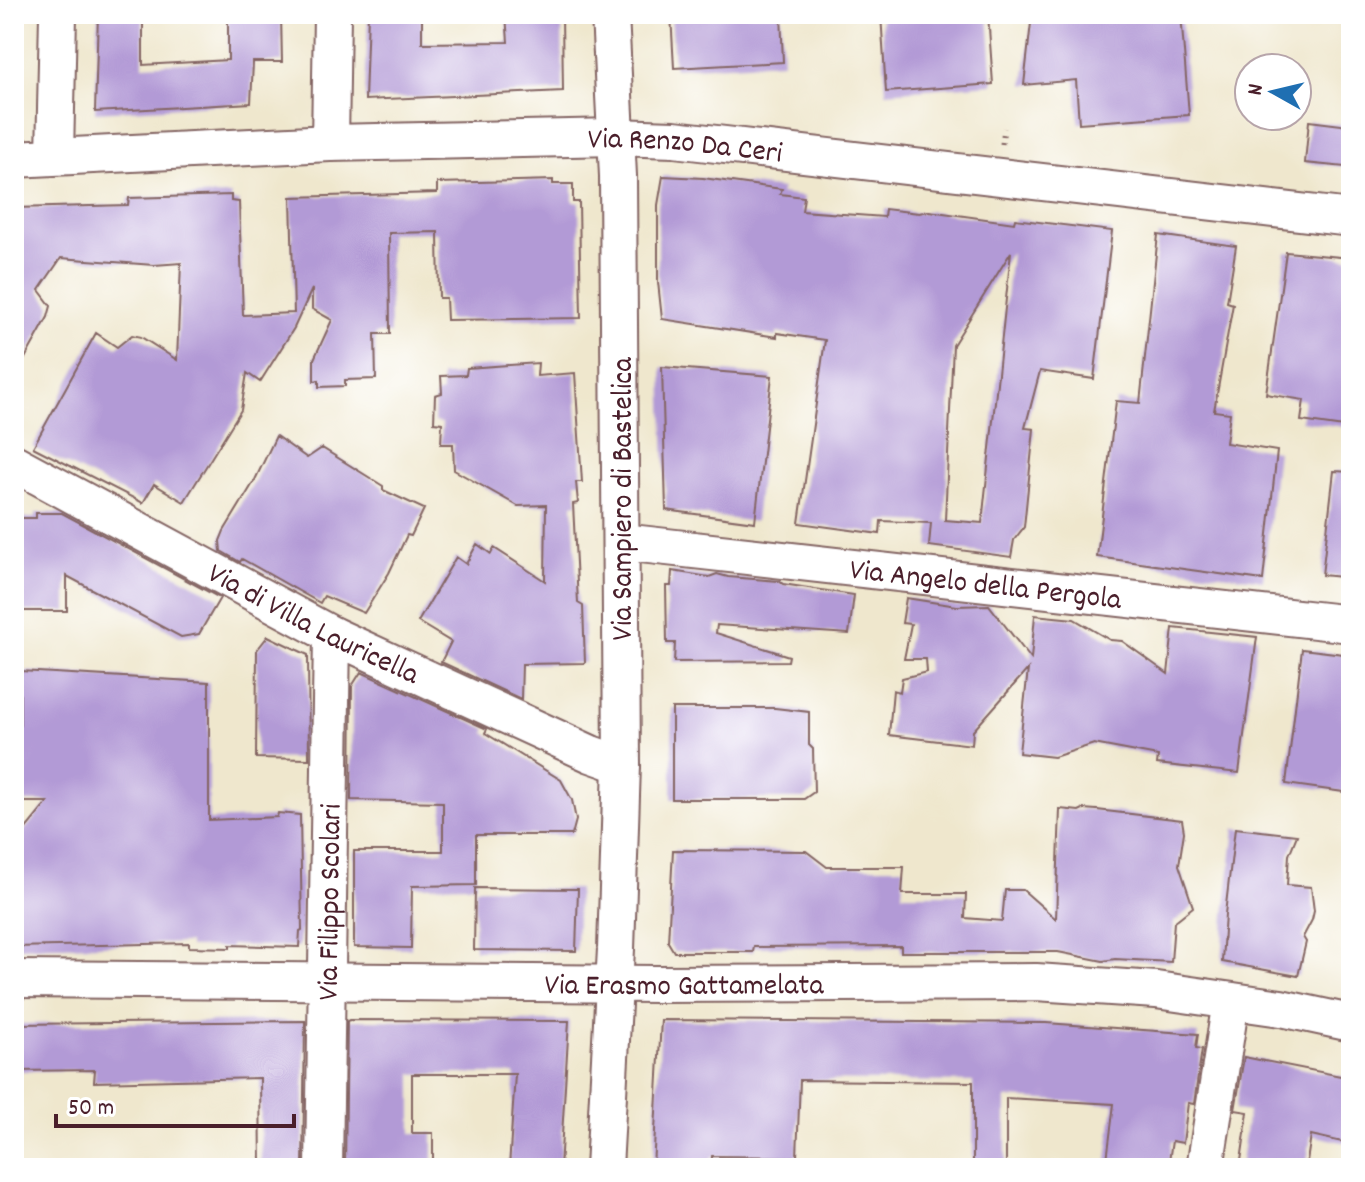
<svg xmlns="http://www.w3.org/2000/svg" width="1365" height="1182" viewBox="0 0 1365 1182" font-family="Dekko,sans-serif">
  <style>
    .building { fill: #b29ad6; fill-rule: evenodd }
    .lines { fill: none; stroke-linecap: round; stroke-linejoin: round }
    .minor-casing { stroke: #846564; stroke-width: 40 }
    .path { stroke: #846564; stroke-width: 5; stroke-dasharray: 2 6; stroke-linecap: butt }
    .minor { stroke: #fff; stroke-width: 36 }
    .labels { text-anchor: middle; stroke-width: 6; stroke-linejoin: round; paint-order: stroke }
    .street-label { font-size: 30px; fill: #4a1f2b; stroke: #fff }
  </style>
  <rect width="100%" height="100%" fill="#fff"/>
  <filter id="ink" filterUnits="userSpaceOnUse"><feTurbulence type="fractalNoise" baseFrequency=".0125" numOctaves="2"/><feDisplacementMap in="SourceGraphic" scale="16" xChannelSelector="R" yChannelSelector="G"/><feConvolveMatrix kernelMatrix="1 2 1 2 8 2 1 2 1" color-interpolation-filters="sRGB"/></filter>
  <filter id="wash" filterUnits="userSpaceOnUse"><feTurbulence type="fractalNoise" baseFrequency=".006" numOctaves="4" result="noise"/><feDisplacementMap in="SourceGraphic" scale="32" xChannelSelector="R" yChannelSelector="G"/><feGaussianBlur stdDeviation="1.8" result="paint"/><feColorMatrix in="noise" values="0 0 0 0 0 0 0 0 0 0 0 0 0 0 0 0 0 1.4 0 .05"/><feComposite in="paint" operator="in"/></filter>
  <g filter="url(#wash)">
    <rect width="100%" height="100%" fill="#efe7cd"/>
    <g id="blocks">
      <!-- building -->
      <path class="building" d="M98,14H143V65L228,60V14H281L282,62H253L251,103L95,112Z
        M368,14H422V43L508,42L506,14H562L563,91L365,100Z
        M671,14H781L783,62L674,68Z
        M881,14H988L993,84L886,92Z
        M1032,14H1181L1189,115L1079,123L1076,80L1024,85Z
        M1309,121L1350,126L1345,167L1305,163Z
        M663,176L703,178L782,189L780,194L804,197L802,211L884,217L885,209L919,213L929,211L1014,223L1015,219L1112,231L1094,379L1040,371L1025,428L1034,429L1024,527L1014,540L1011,557L929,546L931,523L881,521L880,534L799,523L825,340L777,333V337L662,319L658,282V205ZM1011,252L982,523L945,520L953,345Z
        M553,180V184H573V202H579L581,318L447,320L446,298H439L438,232L389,233L390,334H375L376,379L345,380V386L319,387V380L314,381V359L332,320L312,309V289L294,328L260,382L247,373L241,410L184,502L154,484L143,503L33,447L96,333L117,347L132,335L141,337L177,360L181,263L154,265L61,258L39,290L51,306L48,317L14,378V208L128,205L129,198L231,195V201L239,202L243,315L294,313L291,197L437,193V183Z
        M1158,235L1236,246L1227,302L1233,304L1214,411L1230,413L1226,443L1277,451L1263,580L1097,557L1116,401L1140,403Z
        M1286,252L1351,258V428L1301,421L1304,400L1266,394Z
        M538,363L537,376L575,373L582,482H576L578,503L573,504L578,603L583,606L585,663L522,664L521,699L441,662L451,642L418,622L456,557L466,564L477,544L491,554L494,548L545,581L546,505L518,506L454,470L453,444H441L442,423L434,422L435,395L442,393L441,376L466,375L467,368Z
        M662,367L772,376L755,522L666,510Z
        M276,436L307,458L322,448L383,486V490L424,509L411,536L407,535L389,573L364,613L324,596L320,603L242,559L240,562L221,551L220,541L224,531L255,480Z
        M1334,471L1351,472V578L1322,575Z
        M36,513H62L220,598L199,634L181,637L67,576V611H14V518H36Z
        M672,571L709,577L717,574L728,577L779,581L783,584L854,595L849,634L717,625L716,633L789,656L788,661L674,662L675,643H667L666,586H671Z
        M906,598L957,606L989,605L1031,659L1035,615L1074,619L1110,640L1122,641L1168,674L1173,628L1257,637L1239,773L1157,764L1158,756L1094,744L1054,757L1019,753L1028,669L973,731L972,745L889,735L893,690L900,692L902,678L927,672L926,659H904L911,624L902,623Z
        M268,636L308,655L309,759L256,758L257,650Z
        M1302,649L1351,655V793L1286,784Z
        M20,671L209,682V820L277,817L278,813L300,815L302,930L300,931L299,947L230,945V948L189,947V943L14,947V843L48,802H20Z
        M361,672L487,729L485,733L561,780L572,800L576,820L572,835H476V885L412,886L411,948L354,947V851H443V802L351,800L352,686Z
        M672,708H775L809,712V745L813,749L814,792L804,799H672Z
        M1060,809L1079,811L1083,809L1097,810L1182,820L1184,832L1179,865L1193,907L1174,922L1171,962L1115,959L1103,961L1058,952H901V946L754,947L753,952H674L668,942L673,850L806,851L827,867H904L902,894H966L965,918L1002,921L1005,890H1023L1056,919Z
        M1235,828L1297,835L1289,855L1287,885L1311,887L1314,911L1312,920L1303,937L1306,942L1298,976L1222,962L1225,914Z
        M475,888L578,889L576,951L474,950Z
        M349,1020L569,1021L560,1168H509L515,1074H412V1133H433V1168H345L347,1021Z
        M661,1020L1046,1023L1198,1034L1196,1048L1202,1049L1194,1104L1188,1103L1183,1143L1172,1141L1168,1168H1106L1114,1104L1006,1098V1168H973V1082L800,1080L797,1157L712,1156L711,1168H653Z
        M305,1021L303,1168H261L260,1078L94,1082L95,1070L14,1071V1024Z
        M1244,1057L1351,1078V1144L1311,1135L1306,1168H1240L1248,1112L1235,1110Z"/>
    </g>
  </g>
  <g filter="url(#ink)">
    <use href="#blocks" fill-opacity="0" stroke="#846564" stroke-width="2"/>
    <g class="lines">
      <!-- minor casing -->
      <g class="minor-casing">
        <g id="minor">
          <path d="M330,143L332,14"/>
          <path d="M55,156L58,14"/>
          <path id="s1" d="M14,159L330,143L616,137L674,139L1351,218"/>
          <path id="s2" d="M14,463L332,635L591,754L622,765"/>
          <path id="s3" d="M622,542L1351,624"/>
          <path id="s4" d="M14,979L657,984L1036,982L1156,990L1281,1008L1351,1023"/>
          <path id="s5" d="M324,1168L332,635"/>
          <path d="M604,1168L616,949L622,765L618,176L610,14"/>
          <path d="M1205,1168L1231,1001"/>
        </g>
      </g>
      <!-- path -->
      <path class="path" d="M1002,144L1004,128"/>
      <!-- minor -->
      <use href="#minor" class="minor"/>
    </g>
  </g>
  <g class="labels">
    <!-- street labels -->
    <g class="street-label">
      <text dy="10" stroke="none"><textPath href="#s1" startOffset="672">Via Renzo Da Ceri</textPath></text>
      <text transform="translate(621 499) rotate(-90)" y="10">Via Sampiero di Bastelica</text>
      <text dy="10" stroke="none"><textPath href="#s3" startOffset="366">Via Angelo della Pergola</textPath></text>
      <text dy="10" stroke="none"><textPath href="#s2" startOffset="340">Via di Villa Lauricella</textPath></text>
      <text dy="10" stroke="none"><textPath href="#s5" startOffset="266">Via Filippo Scolari</textPath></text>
      <text dy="10" stroke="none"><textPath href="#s4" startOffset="670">Via Erasmo Gattamelata</textPath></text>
    </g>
  </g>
  <!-- margin -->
  <rect width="1365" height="1182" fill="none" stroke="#fff" stroke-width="48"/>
  <!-- north arrow -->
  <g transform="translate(1273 92) rotate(278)"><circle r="38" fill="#ffffff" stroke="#b7a5aa" stroke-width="2"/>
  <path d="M0-6L14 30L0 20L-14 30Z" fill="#1f6fb2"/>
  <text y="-12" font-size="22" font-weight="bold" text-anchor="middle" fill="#4a1f2b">N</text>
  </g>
  <!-- scale -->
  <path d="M56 1114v12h238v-12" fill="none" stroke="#4a1f2b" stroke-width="4"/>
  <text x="68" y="1114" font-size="24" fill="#4a1f2b" stroke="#ffffff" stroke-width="6" paint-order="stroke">50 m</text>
</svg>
